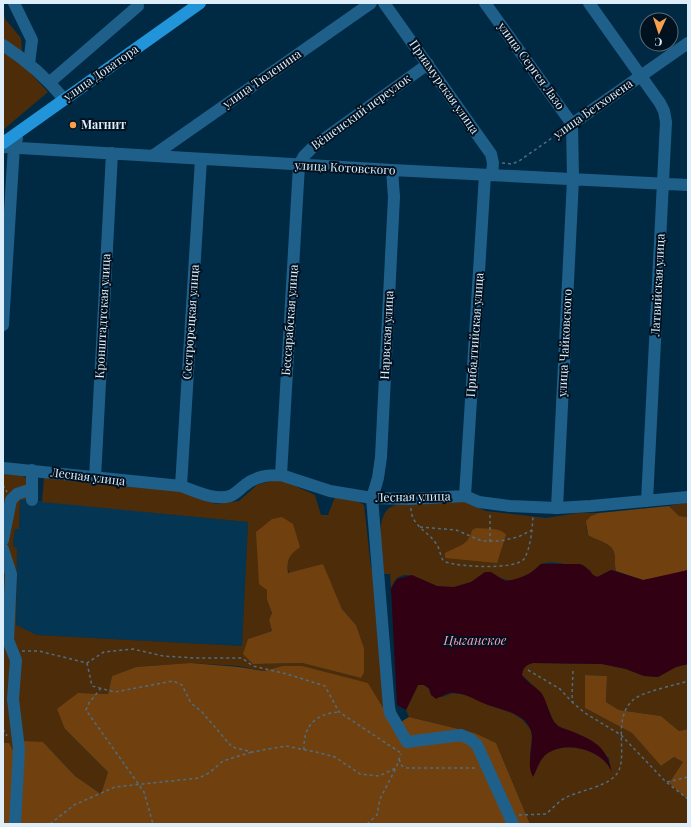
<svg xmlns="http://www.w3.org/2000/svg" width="691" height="827" viewBox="0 0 691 827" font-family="'Playfair Display',serif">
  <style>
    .built { fill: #043654 }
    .green { fill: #4d2c0a; fill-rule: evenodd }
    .forest { fill: #70410f }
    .water { fill: #320013 }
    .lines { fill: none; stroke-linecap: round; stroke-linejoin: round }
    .path { stroke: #4d6e84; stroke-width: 1.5; stroke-dasharray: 3 3; stroke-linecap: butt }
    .minor { stroke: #1f608a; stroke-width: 12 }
    .major { stroke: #2295da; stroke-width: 12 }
    .poi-dot { fill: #f8a04b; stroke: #001120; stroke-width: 1.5 }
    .labels { text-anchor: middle; stroke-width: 4; stroke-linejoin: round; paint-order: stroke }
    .street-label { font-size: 12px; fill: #ddedfa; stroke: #001120 }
    .poi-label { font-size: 12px; font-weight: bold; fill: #ddedfa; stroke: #001120; text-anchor: start }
    .water-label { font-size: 13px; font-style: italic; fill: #f7a0b8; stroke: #001120 }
  </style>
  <rect width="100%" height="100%" fill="#002a44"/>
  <!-- built -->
  <path class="built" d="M20,499L248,522L242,646L37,635L16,625L17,549L13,546L15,529H19Z"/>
  <!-- green -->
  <path class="green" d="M3,8L5,19L21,38L23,65L48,92L3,130Z
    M3,474L21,475L27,479L29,500H20L19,529H15L13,546L17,549L16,625L37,635L242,646L248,522L42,502L44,478L183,491L216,504L239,501L257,485L271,481H284L315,495L321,515H328L335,497L354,499L364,505L371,568L376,575L387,715L368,683L282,666L264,671L239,666L190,663L136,667L112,676L108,694L78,693L65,729L108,772L101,794L75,776L43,742L16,751L13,750L9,743H3V526L6,507H3ZM293,524L291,553L287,565L289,573L323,565L342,609L356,625L364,648L361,678L302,663L253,664L248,639L272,631L269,620L272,613L267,600V590Z
    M464,502L486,511L546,518L578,513H599C588,517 584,523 588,535C595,540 612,543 614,552C616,558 614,564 616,571L611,570L598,577L592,575L590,570C580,567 550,559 541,564C537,566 535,571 531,573C511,586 505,579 485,572C474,583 457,590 440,587C424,584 401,561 391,588L390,574H384C382,558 375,524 387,510C398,498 447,502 464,502Z
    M688,502V517L679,516L669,506Z
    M533,663L602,664L626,669L644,676L658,677L676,667L688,664V729L679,731L661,716L619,710L606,702L607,676L585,675V708L632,733L661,766L674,757L683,762L669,783L688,800V824H530L496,743L475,733L409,717L406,710L418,685H424L429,689L431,695L442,697L453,693L472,696L488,705L512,713L523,720L531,730L532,736L530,755L533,776C537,770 539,760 546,754C563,740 601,749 610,769L609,758L584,737L558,726L554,722L542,694L522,675C523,667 526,665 533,663Z"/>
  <!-- forest -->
  <path class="forest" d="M669,506L679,516L688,517V570L655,579L643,580L616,571C614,564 616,558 614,552C612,543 595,540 588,535L586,521L591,516L599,513Z
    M282,517L293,524L300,547C290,554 286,560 288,573L323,564L342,609L356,625L364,648V672L361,678L302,663L253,664L243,654L248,639L272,631L269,620L272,613L267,600V590L259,584L256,532L272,519Z
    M476,528C485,529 501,527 506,535L497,563L445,558V553C457,546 469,546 472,530Z
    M190,663L239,667L264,671L282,666H302L368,683L394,726L409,717L475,733L496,743L530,824H20L21,741L43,742L75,776L101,794L108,772L65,729L57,709L78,693L108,694L112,676L136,667Z
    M585,675L607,676L606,702L619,710L661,716L679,731L688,729V800L669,783L683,762L674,757L661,766L632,733L585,708Z
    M3,743H9L13,750L16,751L12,824H3Z"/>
  <!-- water -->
  <path class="water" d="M541,564H580C589,567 590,574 597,577L611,570L643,580L688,570V664L676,667L658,677L644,676L626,669L602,664L533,663C526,665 523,667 522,675C527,683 537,687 542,694C548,703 549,718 557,725C560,728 566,729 571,731C595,741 606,746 612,772C603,750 568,740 548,753C540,758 537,769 533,777C525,763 535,745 531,731C526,713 502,710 488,705C476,701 467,693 453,693C448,692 441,697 436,699L431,695L429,688L424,685H418L406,710L397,705L391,589L397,579L412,575L437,586L454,587L471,582L485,572H491L505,581C520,579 530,575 541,564Z"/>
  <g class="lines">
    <!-- path -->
    <path class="path" d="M502,163L512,164L519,161L562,131
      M3,485L7,492
      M411,508C411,527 430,531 438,547C441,552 440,560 446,562C459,567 516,570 524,559C531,547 532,530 533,517
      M420,527L456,530L482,541H500L518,537L532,530
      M490,542V514
      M22,651H39L87,663L104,652L133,649L163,656L194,658H242L253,666L287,674L325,686L339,712L401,753
      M87,663L92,686L115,692L173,681L182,685L191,703L202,712L232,747L252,752L286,746L316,752L335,757L360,774L379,776L396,768L401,754
      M528,670L560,689L573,703
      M573,671L572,695L573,703L585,713L621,735L666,782L688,799
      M101,688L89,703L86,710L144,792L153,824
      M3,729L7,736
      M304,750C303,725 316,714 339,712
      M399,759L402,766L407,768H478
      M667,782L688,777
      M519,815L546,814C552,809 558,802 565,798C580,790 603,788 615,776C631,760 610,721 633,700C641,692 676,685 688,681
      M50,824L74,805L115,787L199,778L209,773L223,761L252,752
      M367,824L377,815L380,799L396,768"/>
    <!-- minor -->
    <path class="minor" d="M14,3L32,40L29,64
      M384,3L491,154L493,163L492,175
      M485,3L572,124L573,179L557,508
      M589,3L660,103L664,111L666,122L647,501
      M3,45C26,60 46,77 64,99
      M50,82L138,6
      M572,124L688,43
      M3,147L392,170L688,185
      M154,155L371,3
      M392,170L394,197L381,457L378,478L372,498L389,707L390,713L407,742L461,735L470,739L477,745L513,824
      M3,325L14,146L17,139
      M3,468L181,486C195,491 215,501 230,496C236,494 241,488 245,485C256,476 268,475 281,475L330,491L372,498L410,499L465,496L479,502L510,506L557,508L591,506L688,497
      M281,475L299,165L304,156L314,146L428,64
      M95,478L112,153
      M181,486L201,159
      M465,496L485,175
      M32,500V470
      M3,540L11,500L17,494L32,489
      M3,549L11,574L8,640L16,660L13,699L19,749L15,824"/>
    <!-- major -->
    <path class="major" d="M3,143L200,3"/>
  </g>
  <!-- markers -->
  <circle class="poi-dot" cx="73" cy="125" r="4"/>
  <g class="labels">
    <!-- street labels -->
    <g class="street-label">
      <text transform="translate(531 66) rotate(54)" y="4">улица Сергея Лазо</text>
      <text transform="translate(101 73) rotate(-35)" y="4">улица Доватора</text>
      <text transform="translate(262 79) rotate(-35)" y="4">улица Тюленина</text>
      <text transform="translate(444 87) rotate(55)" y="4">Приамурская улица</text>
      <text transform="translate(593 109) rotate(-35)" y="4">улица Бетховена</text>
      <text transform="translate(361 112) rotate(-36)" y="4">Вёшенский переулок</text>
      <text transform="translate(345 168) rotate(3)" y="4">улица Котовского</text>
      <text transform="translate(658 285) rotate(-87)" y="4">Латвийская улица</text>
      <text transform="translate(103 316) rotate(-87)" y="4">Кронштадтская улица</text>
      <text transform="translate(290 320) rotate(-86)" y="4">Бессарабская улица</text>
      <text transform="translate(191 322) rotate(-86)" y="4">Сестрорецкая улица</text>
      <text transform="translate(387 335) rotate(-87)" y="4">Нарвская улица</text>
      <text transform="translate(475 335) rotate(-86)" y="4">Прибалтийская улица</text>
      <text transform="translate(565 343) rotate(-87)" y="4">улица Чайковского</text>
      <text transform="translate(88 477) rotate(7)" y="4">Лесная улица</text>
      <text transform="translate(413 497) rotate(-1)" y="4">Лесная улица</text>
    </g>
    <!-- poi labels -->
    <g class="poi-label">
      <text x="81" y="129">Магнит</text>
    </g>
    <!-- water labels -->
    <g class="water-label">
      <text x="475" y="645">Цыганское</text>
    </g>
  </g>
  <!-- border -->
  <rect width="691" height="827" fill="none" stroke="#ddedfa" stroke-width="8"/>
  <!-- north arrow -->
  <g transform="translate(659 32) rotate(183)"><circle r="19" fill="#001120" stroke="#586977"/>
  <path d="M0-3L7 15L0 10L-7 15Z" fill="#f8a04b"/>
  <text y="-6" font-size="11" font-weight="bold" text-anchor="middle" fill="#ddedfa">С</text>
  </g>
</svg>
